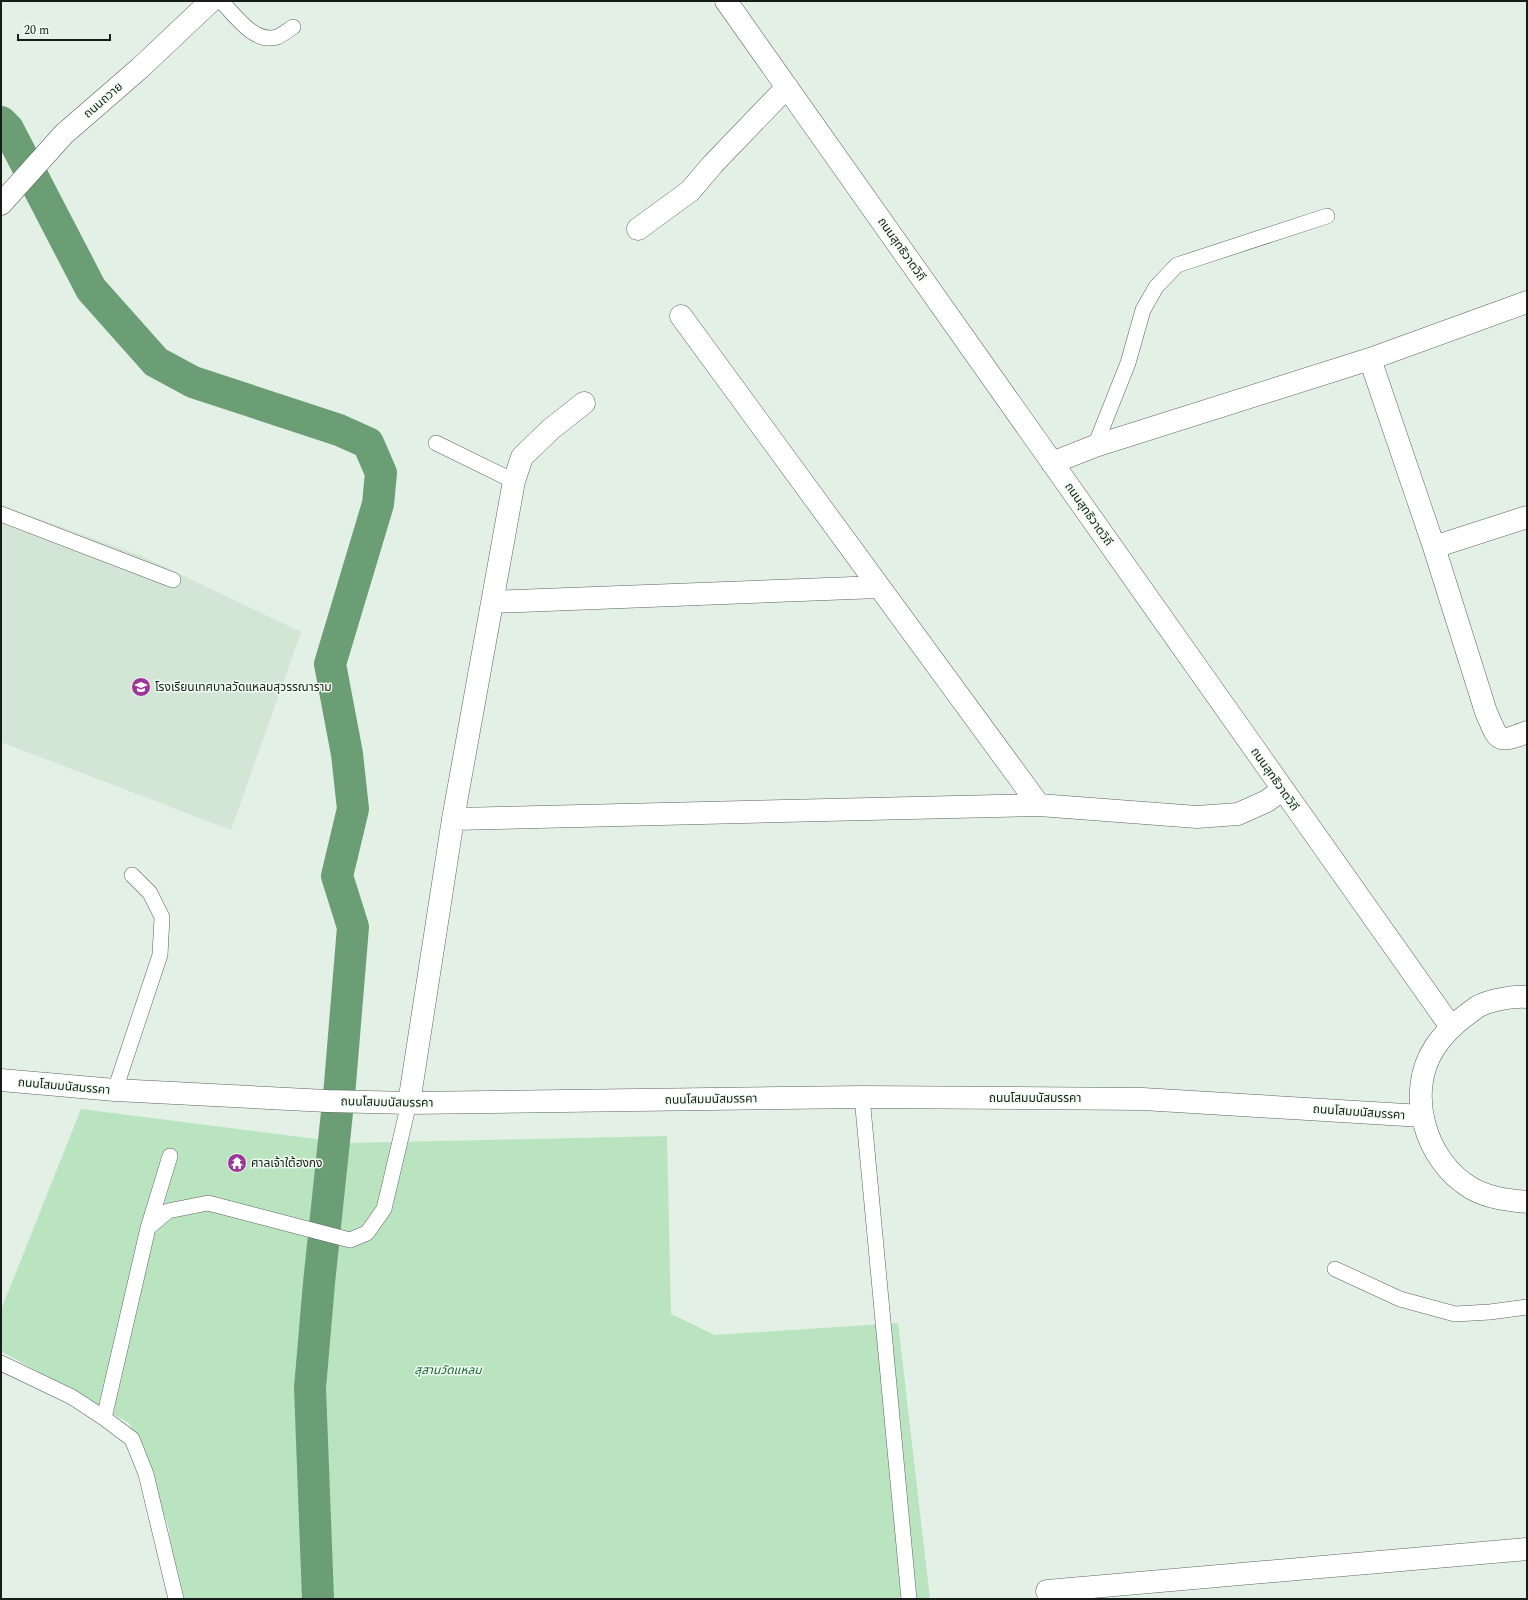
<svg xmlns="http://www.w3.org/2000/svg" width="1528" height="1600" viewBox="0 0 1528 1600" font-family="Spectral,'Noto Sans Thai',serif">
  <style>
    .built { fill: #d3e5d5 }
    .green { fill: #bae4c0 }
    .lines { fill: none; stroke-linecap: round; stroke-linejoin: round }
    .canal { stroke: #6b9e74; stroke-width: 32 }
    .service-casing { stroke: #5a655c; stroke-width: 16 }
    .minor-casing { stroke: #5a655c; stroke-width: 23 }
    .service { stroke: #fff; stroke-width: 15 }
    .minor { stroke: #fff; stroke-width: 22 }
    .labels { text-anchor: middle; stroke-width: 3; stroke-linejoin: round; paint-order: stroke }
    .street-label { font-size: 12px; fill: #171c18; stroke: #f0fdf2 }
    .poi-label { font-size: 12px; fill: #171c18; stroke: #f0fdf2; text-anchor: start }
    .park-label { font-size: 12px; font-style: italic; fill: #1c6833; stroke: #f0fdf2 }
  </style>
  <rect width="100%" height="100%" fill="#e3f0e5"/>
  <!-- built -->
  <path class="built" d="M1,505L144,557L301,632L231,830L1,742Z"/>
  <!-- green -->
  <path class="green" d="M81,1109L347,1143L667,1136L671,1314L715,1335L898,1323L930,1599H174L169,1528L129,1423L1,1351V1310Z"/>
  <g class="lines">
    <!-- canal -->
    <path class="canal" d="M1,122L8,129L91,289L156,362L193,382L339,430L368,443L381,473L378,504L330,664L347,754L353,809L337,876L353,927L340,1084L319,1283L310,1388L318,1599"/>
    <!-- service casing -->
    <g class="service-casing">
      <path id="service" d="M221,1C235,15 254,44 277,37C282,35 288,30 293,27
        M436,443L514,481
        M1095,446L1128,363L1143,310L1156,287L1177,265L1327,216
        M1,514L173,580
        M115,1090L160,955L162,917L150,893L132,875
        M862,1097L909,1599
        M148,1228L170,1156
        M1335,1269L1400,1299L1455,1314L1490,1312L1527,1307
        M1,1363L72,1397L104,1418L132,1439L146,1474L176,1599
        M104,1418L148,1228L168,1211L208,1203L350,1240L367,1233L384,1209L409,1103"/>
    </g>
    <!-- minor casing -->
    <g class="minor-casing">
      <path id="minor" d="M726,1L1451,1027
        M1,204L64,134L140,68L211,1
        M638,229L690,191L713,164L787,87
        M681,316L1039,805
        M1370,359L1434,547L1486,712C1499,741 1496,744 1527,732
        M1052,463L1095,446L1370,359L1527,302
        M1434,547L1527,517
        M492,602L879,587
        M453,819L1039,805L1197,817L1238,814L1267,801L1283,789
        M1527,997C1513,996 1489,1000 1477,1007C1473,1010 1469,1013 1465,1016C1453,1025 1443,1035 1435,1047C1405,1092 1425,1161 1471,1188C1488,1198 1508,1200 1527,1202
        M1,1080L115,1090L327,1101L409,1103L862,1097L1143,1099L1422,1116
        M409,1103L453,819L514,481L522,457L551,429L584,403
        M1047,1591L1527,1549"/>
    </g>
    <!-- service -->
    <use href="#service" class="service"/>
    <!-- minor -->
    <use href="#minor" class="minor"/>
  </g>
  <!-- icons -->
  <defs>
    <g id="school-disc" transform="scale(1)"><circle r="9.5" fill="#9d3699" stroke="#f0fdf2"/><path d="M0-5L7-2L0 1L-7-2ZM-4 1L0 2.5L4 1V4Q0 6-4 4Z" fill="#fff"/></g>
    <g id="temple-disc" transform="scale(1)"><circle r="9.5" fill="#9d3699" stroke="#f0fdf2"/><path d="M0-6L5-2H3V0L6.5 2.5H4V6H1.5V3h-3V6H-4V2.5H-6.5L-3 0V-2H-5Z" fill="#fff"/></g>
  </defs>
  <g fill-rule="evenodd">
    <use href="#school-disc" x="141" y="687"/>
    <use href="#temple-disc" x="237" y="1163"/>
  </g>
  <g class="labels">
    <!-- street labels -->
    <g class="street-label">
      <text transform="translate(103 100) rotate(-41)" y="4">ถนนถวาย</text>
      <text transform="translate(902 249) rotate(55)" y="4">ถนนสุทธิวาตวิถี</text>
      <text transform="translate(1089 514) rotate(55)" y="4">ถนนสุทธิวาตวิถี</text>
      <text transform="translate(1275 779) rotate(55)" y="4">ถนนสุทธิวาตวิถี</text>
      <text transform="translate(64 1086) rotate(5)" y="4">ถนนโสมมนัสมรรคา</text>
      <text x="1035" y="1102">ถนนโสมมนัสมรรคา</text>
      <text transform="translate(711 1099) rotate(-1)" y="4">ถนนโสมมนัสมรรคา</text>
      <text transform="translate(387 1102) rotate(1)" y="4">ถนนโสมมนัสมรรคา</text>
      <text transform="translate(1359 1112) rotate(4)" y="4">ถนนโสมมนัสมรรคา</text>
    </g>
    <!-- poi labels -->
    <g class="poi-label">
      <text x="155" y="691">โรงเรียนเทศบาลวัดแหลมสุวรรณาราม</text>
      <text x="251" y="1167">ศาลเจ้าใต้ฮงกง</text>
    </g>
    <!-- park labels -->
    <g class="park-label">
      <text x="448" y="1374">สุสานวัดแหลม</text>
    </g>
  </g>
  <!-- border -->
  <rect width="1528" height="1600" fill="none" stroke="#171c18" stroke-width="4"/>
  <!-- scale -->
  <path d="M18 34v6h92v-6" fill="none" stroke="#171c18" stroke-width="2"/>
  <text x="24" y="34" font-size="12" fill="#171c18" stroke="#f0fdf2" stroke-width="3" paint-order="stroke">20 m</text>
</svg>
